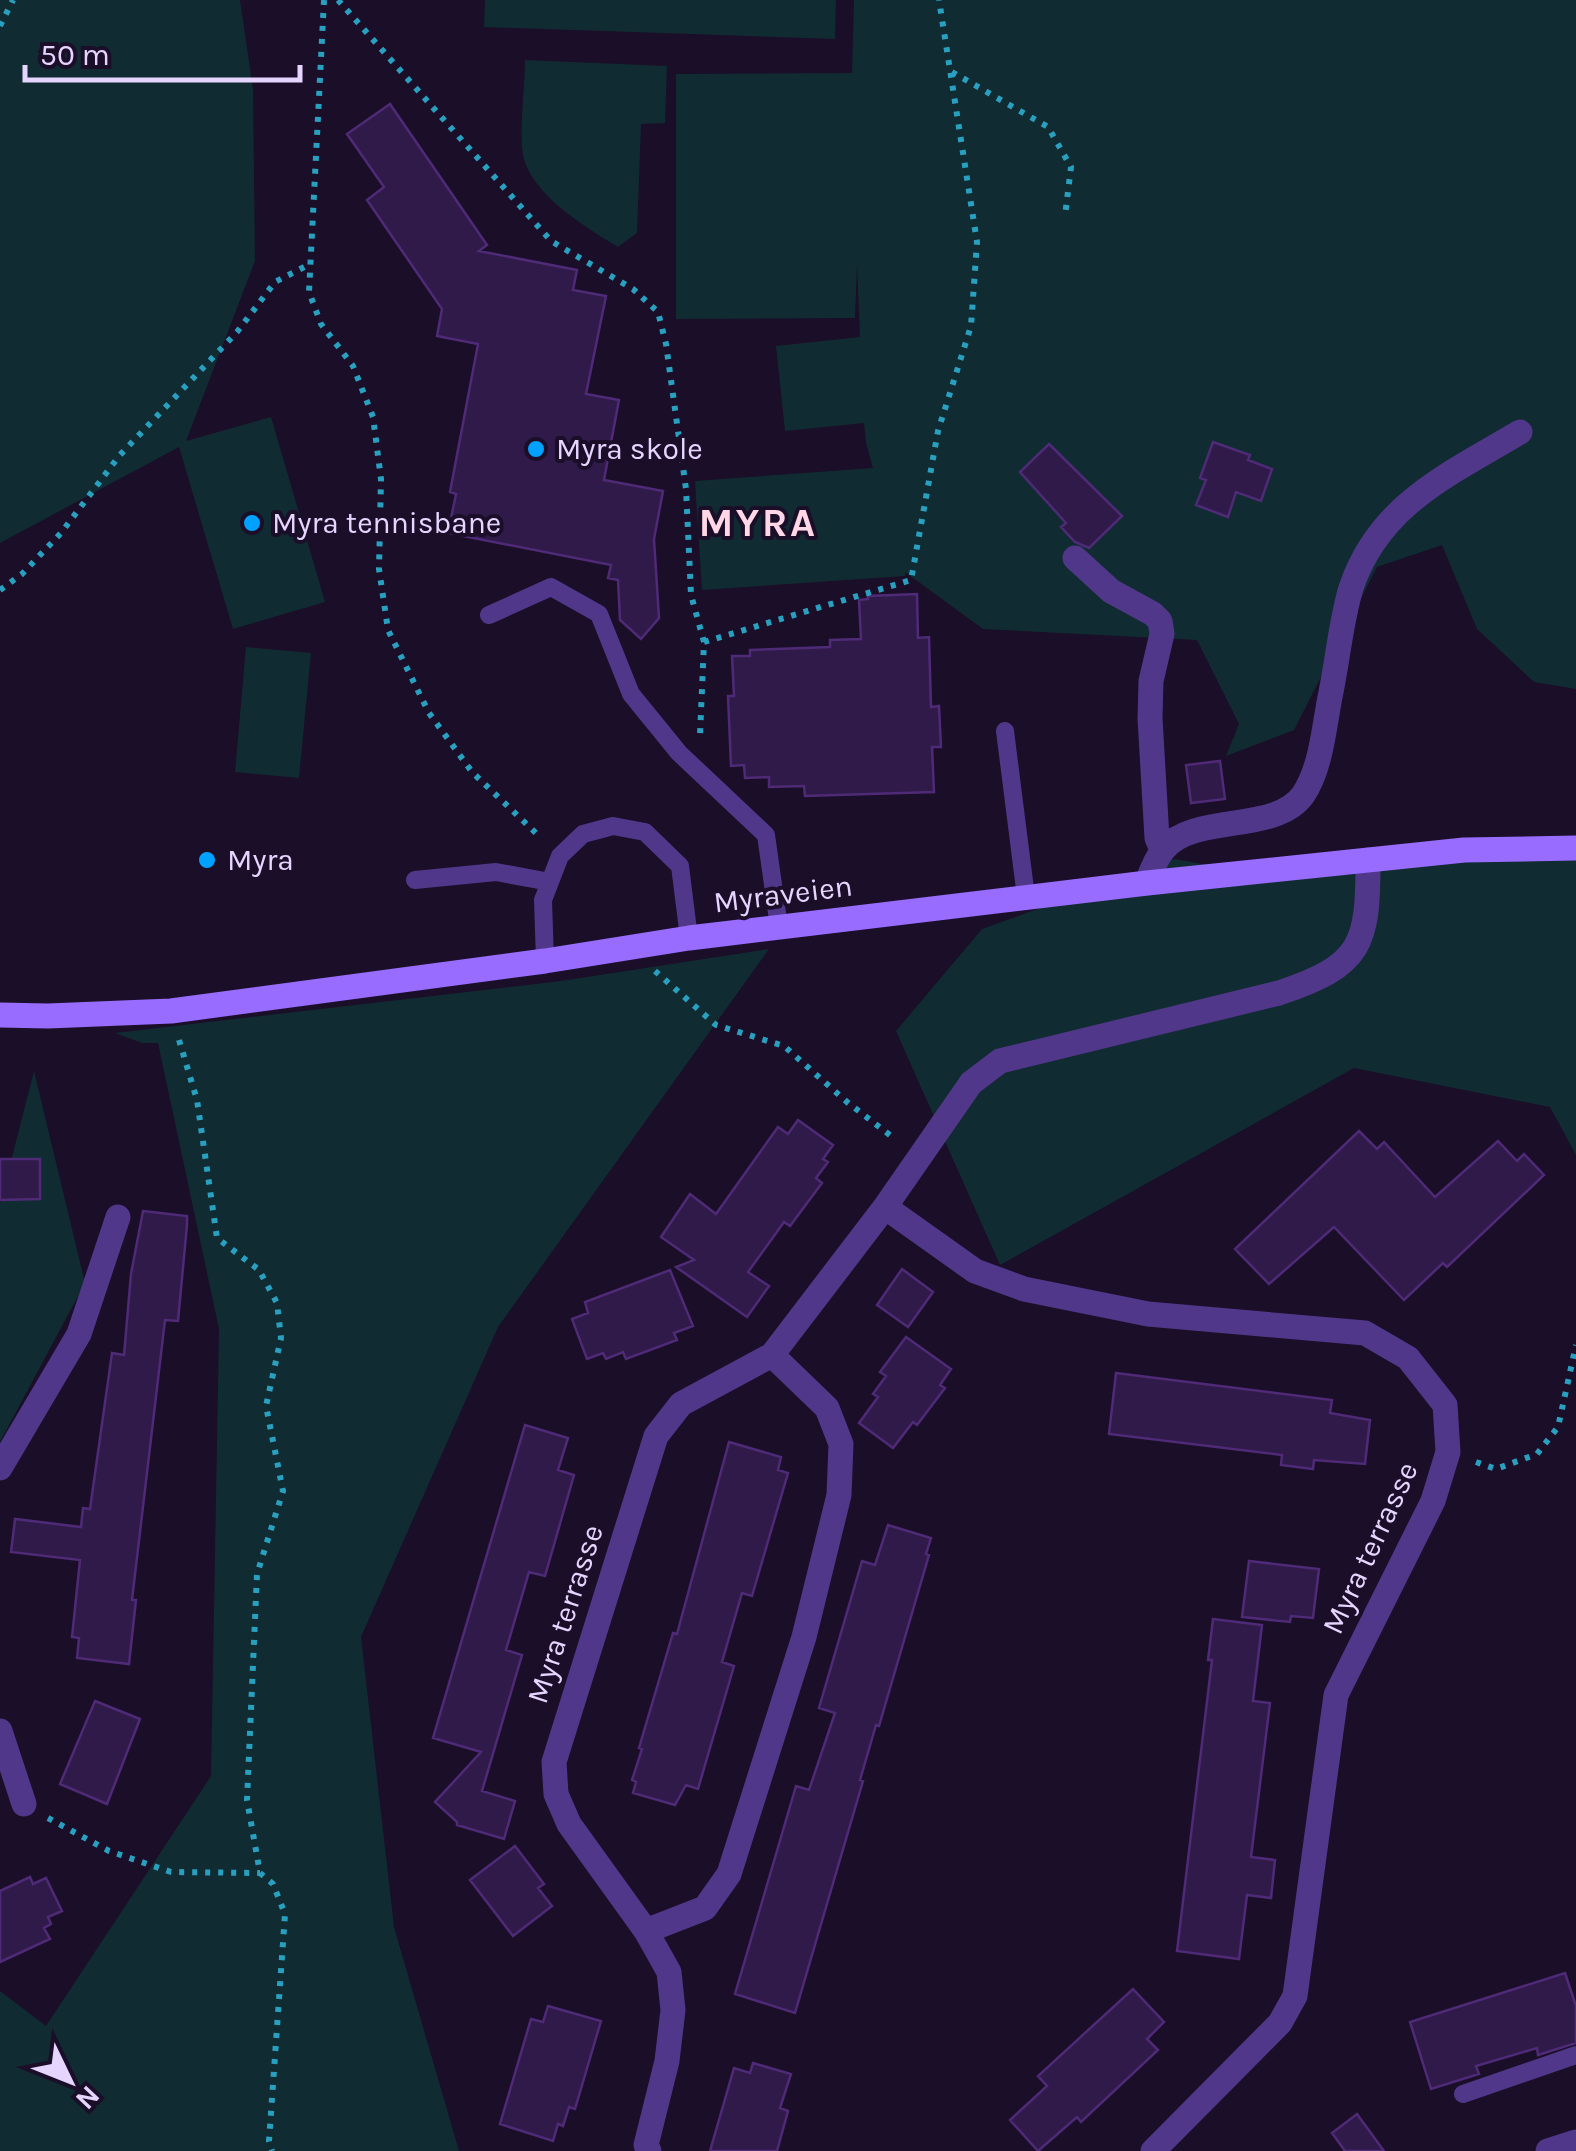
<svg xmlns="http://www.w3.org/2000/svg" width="1576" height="2151" viewBox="0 0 1576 2151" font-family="Karla,sans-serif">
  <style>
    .green { fill: #112b32 }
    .building { fill: #301a4a; stroke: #4e2a77; stroke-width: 2.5 }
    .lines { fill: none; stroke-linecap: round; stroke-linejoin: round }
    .path { stroke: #29a0bf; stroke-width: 6; stroke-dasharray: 5 8; stroke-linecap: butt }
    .lane { stroke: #503789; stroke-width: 18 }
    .street { stroke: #503789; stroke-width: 25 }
    .secondary { stroke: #986cff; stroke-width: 25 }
    .poi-dot { fill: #01a1ff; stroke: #1a0e28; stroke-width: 4 }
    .labels { text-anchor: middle; stroke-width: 8; stroke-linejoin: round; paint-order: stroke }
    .poi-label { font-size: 30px; fill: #e5d5ff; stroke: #1a0e28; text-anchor: start }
    .street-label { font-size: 30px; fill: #e5d5ff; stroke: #1a0e28 }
    .district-label { font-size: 40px; font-weight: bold; letter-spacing: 2.5px; fill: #ffd7e6; stroke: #1a0e28 }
  </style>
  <rect width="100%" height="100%" fill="#1a0e28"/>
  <!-- green -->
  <path class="green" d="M0,0H240L253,89L255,261L186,441L271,417L325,602L233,629L179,447L0,543Z
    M485,0H836L835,39L484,27Z
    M854,0H1576V689L1534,682L1477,629L1442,545L1377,567L1294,730L1226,756L1239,724L1197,640L983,629L905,572V576L702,590L695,481L873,468L866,443L864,423L785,431L776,346L860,337L857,265L855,318L676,319V74L852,73Z
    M525,60L667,66L665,123L641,124L637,233L618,247C587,228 531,195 523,155C519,131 525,86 525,60Z
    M246,647L311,653L299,778L235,772Z
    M1576,856V1155L1550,1107L1354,1068L1000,1265L896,1031L982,929L1175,859L1214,866Z
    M769,949L498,1327L361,1637L394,1927L459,2151H0V1991L46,2026L211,1776L219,1329L158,1043H142L115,1033L561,981Z
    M34,1071L85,1283L0,1442V1204Z"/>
  <!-- building -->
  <path class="building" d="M390,104L487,245L479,251L577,270L573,290L606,296L586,394L619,400L604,480L663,491L654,539L659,618L641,639L620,620L618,580L608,578L611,565L448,533L456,494L450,492L478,344L437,336L442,309L367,200L384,187L347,134Z
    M1213,442L1250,455L1248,460L1272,469L1261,501L1236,492L1228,517L1196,505L1206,480L1200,478Z
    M1049,444L1122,516L1089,548L1075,542L1061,527L1066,523L1020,472Z
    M917,594L918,638L929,637L931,707L939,706L941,747H932L934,792L805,796L804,786L769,787V777L745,778L744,765L731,766L728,696H734L732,656H750V650L830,647V640L861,639L859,600L868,599V596Z
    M1220,761L1225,799L1191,803L1186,765Z
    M798,1120L833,1145L823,1159L828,1162L816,1178L822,1183L790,1226L784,1222L748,1272L769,1286L747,1317L676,1267L694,1260L661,1237L690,1194L716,1214L778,1127L788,1134Z
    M1359,1131L1377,1149L1384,1142L1435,1197L1498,1141L1517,1161L1524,1154L1544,1175L1447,1267L1443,1263L1404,1300L1334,1227L1269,1284L1235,1249Z
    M0,1159H40V1199L0,1200Z
    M143,1211L187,1216V1225L178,1321L165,1320L132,1600H136L129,1664L77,1658L79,1638L72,1637L80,1560L11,1552L15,1519L81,1527L83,1508L90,1509L112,1353L124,1355L131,1274Z
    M902,1269L933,1292L908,1327L877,1305Z
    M670,1270L693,1326L674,1333L677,1340L626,1359L623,1352L606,1359L603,1353L587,1359L572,1319L588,1313L585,1302Z
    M906,1337L951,1369L940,1385L945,1388L917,1425L913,1422L893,1448L859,1423L878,1397L873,1394L886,1376L880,1372Z
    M1116,1373L1332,1400L1330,1413L1370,1420L1365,1464L1314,1460L1313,1469L1281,1465L1282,1455L1109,1434Z
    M525,1425L568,1438L558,1470L574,1475L545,1576L529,1572L506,1650L522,1655L482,1791L515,1801L504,1839L457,1825V1822L435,1802L481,1752L433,1738Z
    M729,1442L781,1457L778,1470L788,1473L752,1596L742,1593L722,1662L734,1666L698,1789L686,1785L675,1805L633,1793L636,1782L632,1780L642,1749L639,1748L673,1633L677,1634Z
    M888,1525L931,1538L926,1554L929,1555L879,1726L876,1725L860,1780L863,1781L795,2013L735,1994L796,1786L809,1790L835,1713L819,1708L862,1561L875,1565Z
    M1249,1561L1319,1569L1313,1618L1291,1616L1290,1622L1242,1617Z
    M1213,1619L1262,1625L1253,1701L1270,1703L1251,1857L1275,1860L1271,1898L1247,1895L1239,1959L1177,1951L1212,1660H1208Z
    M95,1701L140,1719L107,1804L60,1784Z
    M515,1846L544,1884L538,1888L552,1906L513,1936L470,1880Z
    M30,1877L33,1884L46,1878L62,1911L48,1917L51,1924L44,1928L50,1939L0,1962V1891Z
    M1565,1973L1576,2006V2043L1538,2055L1537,2048L1476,2066L1479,2074L1431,2089L1410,2022Z
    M1133,1989L1164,2022L1147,2039L1158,2050L1081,2122L1077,2117L1038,2151L1010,2120L1047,2086L1038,2076Z
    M548,2006L601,2021L575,2109L569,2107L563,2126L558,2124L553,2141L500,2124L531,2019L543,2022Z
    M753,2063L791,2074L780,2108L788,2111L777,2151H710L734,2068L750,2073Z
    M1357,2114L1384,2151H1345L1332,2133Z"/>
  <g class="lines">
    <!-- path -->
    <path class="path" d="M324,0L309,292L321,324L353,366L373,417L381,479L379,569L388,630L429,713L472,772L541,838
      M338,0L551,241L633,289L658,312L666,344L686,489L691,595L704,642L700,735
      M0,26L13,0
      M952,72L1048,127L1071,167L1065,216
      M0,590L22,574L61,533L119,456L237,332L275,282L310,264
      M704,642L911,580L938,431L971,326L977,242L939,0
      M655,971L716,1025L784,1046L847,1102L895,1139
      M179,1040L197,1100L217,1238L259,1270L277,1303L281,1338L266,1406L283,1491L257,1574L247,1800L260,1873L273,1884L285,1914L269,2141L272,2151
      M1476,1462L1496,1469L1537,1454L1558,1427L1576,1345
      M48,1818L109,1851L171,1872L260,1873"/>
    <!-- lane -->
    <path class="lane" d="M489,615L551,587L599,614L631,694L679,753L766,835L779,927
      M1005,731L1026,897
      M415,880L496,872L550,882
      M545,961L543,900L560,856L583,834L613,826L645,832L680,866L689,938
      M1463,2094L1576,2055"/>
    <!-- street -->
    <path class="street" d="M1075,558L1111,591L1153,614L1160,621L1162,634L1151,681L1150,718L1157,838L1162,850
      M1147,883C1151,871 1156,858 1164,849C1194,813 1275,834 1303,795C1322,767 1324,725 1331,692C1338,658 1341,621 1351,588C1379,504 1450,474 1520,432
      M885,1207L975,1271L1024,1289L1148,1314L1365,1333L1408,1358L1445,1405L1448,1452L1433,1501L1336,1695L1295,1996L1280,2023L1153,2151
      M772,1355L885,1207L971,1083L1000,1061L1279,993C1363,965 1368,944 1368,860
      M0,1468L79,1334L118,1217
      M0,1731L24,1804
      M646,1931L705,1908L729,1874L804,1637L839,1495L841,1444L827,1408L772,1355L681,1404L656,1436L554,1762L556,1794L569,1824L646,1931L669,1972L673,2010L667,2061L646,2145L649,2151
      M1548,2151L1576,2142"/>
    <!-- secondary -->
    <path class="secondary" d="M0,1015L48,1016L171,1011L545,961L689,938L1147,883L1464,850L1576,848"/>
  </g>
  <!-- markers -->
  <g class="poi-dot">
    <circle cx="536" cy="449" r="10"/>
    <circle cx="252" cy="523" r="10"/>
    <circle cx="207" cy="860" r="10"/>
  </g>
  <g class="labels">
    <!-- poi labels -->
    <g class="poi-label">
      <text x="556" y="459">Myra skole</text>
      <text x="272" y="533">Myra tennisbane</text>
      <text x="227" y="870">Myra</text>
    </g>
    <!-- street labels -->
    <g class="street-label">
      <text transform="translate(783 894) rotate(-7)" y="10">Myraveien</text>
      <text transform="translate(1370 1548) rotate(-65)" y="10">Myra terrasse</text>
      <text transform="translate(565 1614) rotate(-72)" y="10">Myra terrasse</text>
    </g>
    <!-- district labels -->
    <g class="district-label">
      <text x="758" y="536">MYRA</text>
    </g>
  </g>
  <!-- north arrow -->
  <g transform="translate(70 2081) rotate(133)" stroke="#1a0e28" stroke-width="8" paint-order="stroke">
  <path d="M0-8L18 38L0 25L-18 38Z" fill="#e5d5ff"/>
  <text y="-15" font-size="28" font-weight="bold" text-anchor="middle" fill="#e5d5ff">N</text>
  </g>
  <!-- scale -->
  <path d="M25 65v15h275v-15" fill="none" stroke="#e5d5ff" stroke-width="5"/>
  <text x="40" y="65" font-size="30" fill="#e5d5ff" stroke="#1a0e28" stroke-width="8" paint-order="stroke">50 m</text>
</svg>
